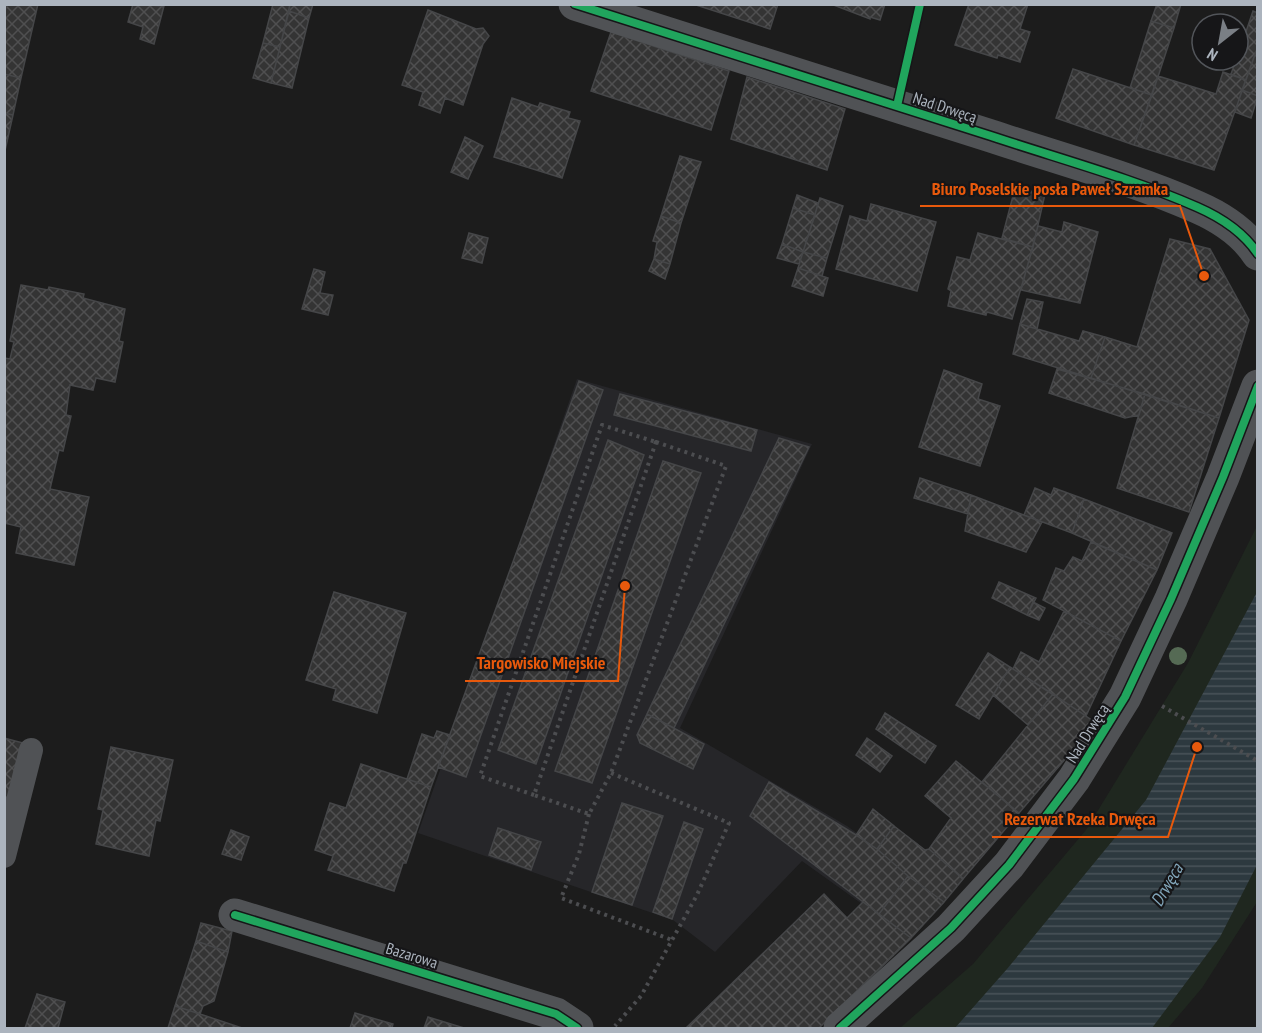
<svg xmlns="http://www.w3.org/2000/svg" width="1262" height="1033" viewBox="0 0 1262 1033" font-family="'PT Sans Narrow',sans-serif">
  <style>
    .built { fill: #262629 }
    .green { fill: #1f271f }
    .water { fill: url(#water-rules) }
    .building { fill: url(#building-cross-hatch); stroke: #454648; stroke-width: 1.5 }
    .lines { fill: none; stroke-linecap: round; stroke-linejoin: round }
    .path { stroke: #4c4d50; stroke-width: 4; stroke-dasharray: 3 4.5; stroke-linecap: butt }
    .service { stroke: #505255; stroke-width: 24 }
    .minor { stroke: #505255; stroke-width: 33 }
    .cycleway-casing { stroke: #161618; stroke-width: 11 }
    .cycleway { stroke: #20a55d; stroke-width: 8 }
    .tree { fill: #556a54 }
    .labels { text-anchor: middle; stroke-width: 4.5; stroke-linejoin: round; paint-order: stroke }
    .street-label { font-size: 16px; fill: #acb4be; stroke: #161618 }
    .water-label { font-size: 18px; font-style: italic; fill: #82a6ba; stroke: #161618 }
    .leader { fill: none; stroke: #e8590c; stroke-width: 2 }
    .callout-dot { fill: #e8590c; stroke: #161618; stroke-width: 2 }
    .callout-label { font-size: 18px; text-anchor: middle; font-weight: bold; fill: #e8590c; stroke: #161618; stroke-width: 4.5; stroke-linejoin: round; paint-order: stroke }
  </style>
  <defs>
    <pattern id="water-rules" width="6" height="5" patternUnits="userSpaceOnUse" patternTransform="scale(1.5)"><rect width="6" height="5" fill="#2d393f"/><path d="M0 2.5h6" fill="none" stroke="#495359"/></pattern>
    <pattern id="building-cross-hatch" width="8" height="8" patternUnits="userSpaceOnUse" patternTransform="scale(1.5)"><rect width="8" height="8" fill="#343434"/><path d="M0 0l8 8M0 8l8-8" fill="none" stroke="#4f4f50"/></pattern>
  </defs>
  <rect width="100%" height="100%" fill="#1c1c1c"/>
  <!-- built -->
  <path class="built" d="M577,379L812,444L680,728L847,826L911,872L879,916L802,861L715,952L673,920L418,833Z"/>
  <!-- green -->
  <path class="green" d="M1257,526V902L1202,988L1168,1028H900L973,964L1086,830L1188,663Z"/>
  <!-- water -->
  <path class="water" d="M1257,592V865L1220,937L1152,1028H955L1007,969L1146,800Z"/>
  <!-- building -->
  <path class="building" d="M7,4H38L21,78L4,74V15Z
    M133,4L164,6L154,44L140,39L143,27L128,22Z
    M273,4H290L280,47L263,43Z
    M290,4H313L309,18L289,11Z
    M693,4H778L770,29Z
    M831,4H885L880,20L870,17V19Z
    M969,4H1028L1020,29L1030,32L1020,62L998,55L997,58L955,45Z
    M1157,4H1181L1174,28L1151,21Z
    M428,10L476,29L483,28L489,36L483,44L463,105L445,98L440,113L419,105L423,92L402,85Z
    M289,11L309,18L292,88L271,83Z
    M1253,11L1258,13V46L1246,80L1231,74L1236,60H1238V55Z
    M1151,21L1174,28L1152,95L1130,88Z
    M611,32L729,71L711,130L591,91Z
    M263,43L280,47L271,83L253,78Z
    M1258,46V96L1242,90Z
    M1073,69L1152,95L1134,145L1056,118Z
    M1223,72L1246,80L1214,170L1134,145L1158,76L1216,94Z
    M4,74L21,78L13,115L4,113Z
    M747,77L845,109L827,170L731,139Z
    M1242,90L1258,96L1251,118L1235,112Z
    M512,98L538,107L540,103L570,112L568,118L580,121L562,178L494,157Z
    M4,113L13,115L4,155Z
    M465,137L483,146L468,179L451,172Z
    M680,156L701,162L681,223L661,216Z
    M1015,188L1045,194L1033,247L1002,238Z
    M797,195L818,203L815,215L793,208Z
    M820,198L843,206L827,258L803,252Z
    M871,204L936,222L917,291L836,269L850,216L867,221Z
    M793,208L815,215L803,252L782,244Z
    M661,216L681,223L670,264L654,259L657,242L653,241Z
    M1064,222L1098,232L1080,303L1021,290L1038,226L1062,232Z
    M469,233L488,238L482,263L462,258Z
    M978,233L1033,247L1012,319L987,312L986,315L948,306L951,291L948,289L957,257L970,260Z
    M1170,239L1210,249L1249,320L1219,418L1091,378L1105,337L1137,347Z
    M782,244L803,252L799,264L777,258Z
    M803,252L827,258L822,276L798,268Z
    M654,259L670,264L665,279L649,271Z
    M798,268L828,278L823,296L792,286Z
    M314,269L325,272L320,293L333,295L328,315L302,309Z
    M21,285L48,290L49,287L84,294L83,298L125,309L119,341L123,342L115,382L96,378L93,390L70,385L66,415L71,416L63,451L59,450L50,489L89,497L74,565L16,553L21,527L4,523V358L10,359L14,342L10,341Z
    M1027,299L1043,302L1037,329L1020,324Z
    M1020,324L1079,341L1083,331L1105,337L1091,378L1013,354Z
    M1057,369L1145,394L1139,415L1125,418L1049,393Z
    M944,370L982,384L978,399L1000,406L980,466L919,447Z
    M579,381L603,390L466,777L438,767Z
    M620,394L757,430L751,451L614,415Z
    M1145,394L1219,418L1189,512L1117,488Z
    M779,438L809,447L674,728L647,714Z
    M608,440L644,455L536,764L498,750Z
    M663,461L701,473L592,783L555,771Z
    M920,478L971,495L968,514L914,498Z
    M1035,488L1051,495L1054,488L1084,499L1072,533L1024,515Z
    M971,495L1042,522L1026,552L965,531Z
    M1084,499L1172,533L1157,570L1072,533Z
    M1091,542L1157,570L1121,641L1043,600L1056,568L1064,571L1073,557L1082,561Z
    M999,582L1036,598L1027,615L992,598Z
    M334,592L406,613L377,713L333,700L336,689L306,680Z
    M1033,602L1045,608L1039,620L1027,615Z
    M1064,611L1121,641L1086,716L1013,669L1021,652L1039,662Z
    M988,653L1010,667L979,719L956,705Z
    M1010,667L1053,694L1028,725L993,695Z
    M1053,694L1096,723L1019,813L982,782Z
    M885,713L936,746L925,763L876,729Z
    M647,714L704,744L693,769L640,743L637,735Z
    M437,731L450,735L431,787L407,779L422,734L434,738Z
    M4,738L23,743L4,817Z
    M867,738L892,756L880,772L856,755Z
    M111,747L173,760L160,821L156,820L149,856L96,844L103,810L98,809Z
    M956,761L1019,813L963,879L929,849L951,818L925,796Z
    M361,764L431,787L406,863H403L394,891L328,870L333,856L315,850L330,803L346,808Z
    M769,782L856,835L877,849L908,876L879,914L750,816Z
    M622,803L663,816L632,905L592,892Z
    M873,809L894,826L877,849L856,835Z
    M684,822L703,829L672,919L653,912Z
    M894,826L925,850L929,849L963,879L944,902L908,876L877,849Z
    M498,828L541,842L531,870L489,855Z
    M231,830L249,837L241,860L222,854Z
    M908,876L944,902L911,938L879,914Z
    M824,894L847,918L863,902L911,938L819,1028H686Z
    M201,923L232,931L228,952L196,941Z
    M196,941L228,952L214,1001L203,1006L200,1014L175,1006Z
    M37,994L65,1002L58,1028H25Z
    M175,1006L200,1014L242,1028H168Z
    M355,1013L393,1024L392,1028H350Z
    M428,1017L464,1028H424Z"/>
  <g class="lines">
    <!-- path -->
    <path class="path" d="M905,67L920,4
      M656,442L726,466L611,773L589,814L534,795Z
      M1162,706L1258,761
      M611,773L729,823L697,895L641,996L615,1026
      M534,795L480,776L602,425L656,442
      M589,814L579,854L561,898L672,940"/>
    <!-- service -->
    <path class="service" d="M4,856L31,750"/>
    <!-- minor -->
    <path class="minor" d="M575,4C714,48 853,91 991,136C1060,159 1131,178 1197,207C1220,217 1244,233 1258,254
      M235,915L556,1014L577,1028
      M840,1028L951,928L1009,865L1074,779L1125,697L1171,599L1223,477L1258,386"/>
    <!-- cycleway casing -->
    <g class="cycleway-casing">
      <path id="cycleway" d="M575,4C714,48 853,91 991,136C1060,159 1131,178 1197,207C1220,217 1244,233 1258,254
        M897,106L920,4
        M235,915L556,1014L577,1028
        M840,1028L951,928L1009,865L1074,779L1125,697L1171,599L1223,477L1258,386"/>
    </g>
    <!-- cycleway -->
    <use href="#cycleway" class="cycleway"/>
  </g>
  <!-- trees -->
  <circle class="tree" cx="1178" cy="656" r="9"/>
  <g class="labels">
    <!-- street labels -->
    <g class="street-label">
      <text transform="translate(945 107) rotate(18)" y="6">Nad Drwęcą</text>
      <text transform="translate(1087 733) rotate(-58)" y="6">Nad Drwęcą</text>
      <text transform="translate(412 955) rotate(17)" y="6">Bazarowa</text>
    </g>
    <!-- water labels -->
    <g class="water-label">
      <text transform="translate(1167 885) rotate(-60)" y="6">Drwęca</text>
    </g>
  </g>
  <!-- callouts -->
  <path class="leader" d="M1204 276L1180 206H920M625 586L618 681H465M1197 747L1168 837H992"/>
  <g class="callout-dot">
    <circle cx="1204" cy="276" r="6"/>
    <circle cx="625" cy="586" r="6"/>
    <circle cx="1197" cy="747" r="6"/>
  </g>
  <g class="callout-label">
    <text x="1050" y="195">Biuro Poselskie posła Paweł Szramka</text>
    <text x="541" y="669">Targowisko Miejskie</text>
    <text x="1080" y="825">Rezerwat Rzeka Drwęca</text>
  </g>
  <!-- border -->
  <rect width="1262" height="1033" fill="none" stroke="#acb4be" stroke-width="12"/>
  <!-- north arrow -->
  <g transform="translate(1220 42) rotate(211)"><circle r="28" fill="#161618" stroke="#52555a" stroke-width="1.5"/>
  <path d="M0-4.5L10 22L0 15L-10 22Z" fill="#7a7f85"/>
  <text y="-9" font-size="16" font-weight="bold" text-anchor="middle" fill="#acb4be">N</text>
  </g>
</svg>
